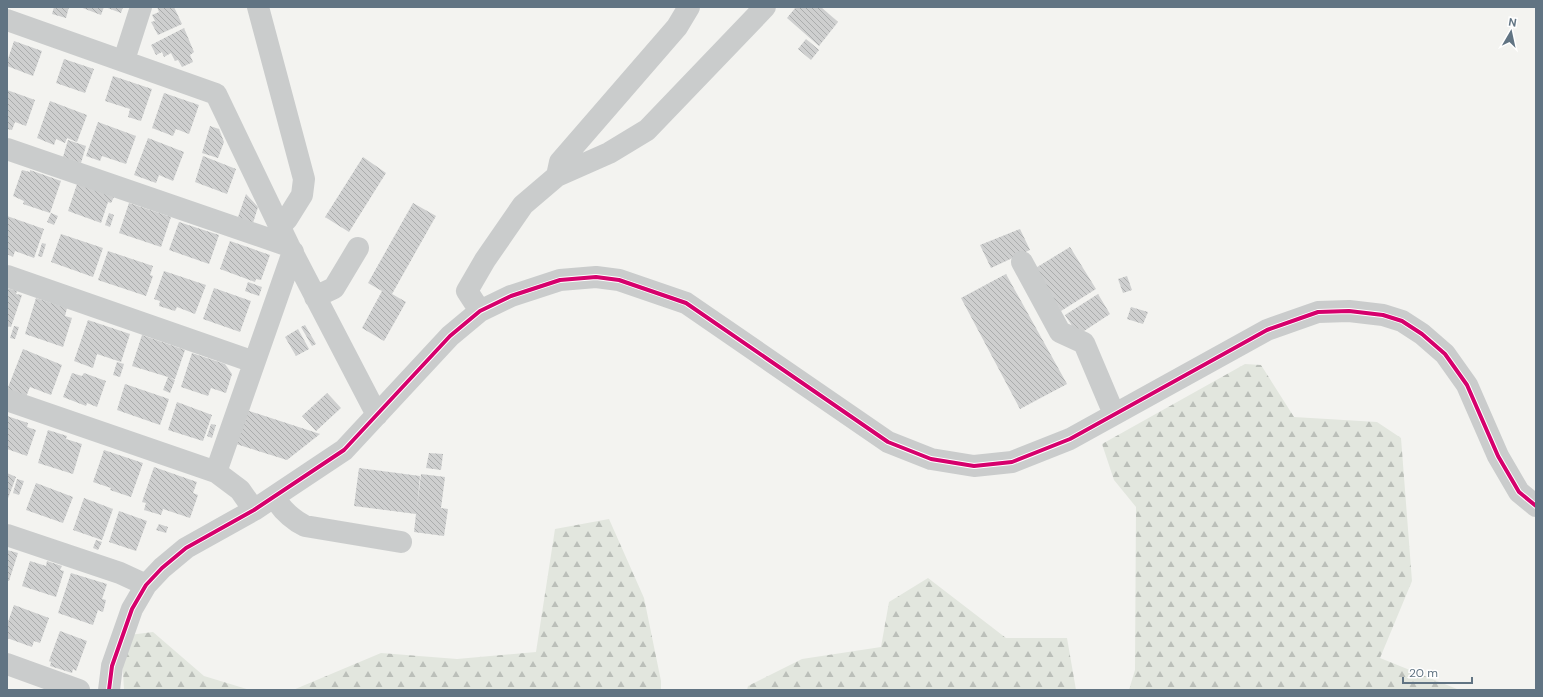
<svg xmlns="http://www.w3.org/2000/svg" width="1543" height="697" viewBox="0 0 1543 697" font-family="'DM Sans',sans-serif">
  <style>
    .forest { fill: url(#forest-firs) }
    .building { fill: url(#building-back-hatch) }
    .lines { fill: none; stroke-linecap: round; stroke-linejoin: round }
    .minor { stroke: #cacccc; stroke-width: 22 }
    .cycleway-casing { stroke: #fff; stroke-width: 6 }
    .cycleway { stroke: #d6006c; stroke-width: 4 }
  </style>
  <defs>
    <pattern id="forest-firs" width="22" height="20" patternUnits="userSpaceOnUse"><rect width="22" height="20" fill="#e2e6de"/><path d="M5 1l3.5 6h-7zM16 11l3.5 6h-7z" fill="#bbbfb9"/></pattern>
    <pattern id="building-back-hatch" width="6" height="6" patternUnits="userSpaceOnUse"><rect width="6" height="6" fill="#cecfcf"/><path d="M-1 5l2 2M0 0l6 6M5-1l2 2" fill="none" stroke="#abadad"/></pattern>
  </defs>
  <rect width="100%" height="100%" fill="#f3f3f0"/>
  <!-- forest -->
  <path class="forest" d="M1245,364L1261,365L1294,417L1377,422L1401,438L1412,581L1380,658L1457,689V690H1129L1135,670L1136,507L1114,480L1102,444Z
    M609,519L644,598L661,681V690H293L381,653L457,659L536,652L555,529Z
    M928,578L1006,638H1067L1076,690H747L748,686L802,659L881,647L889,602Z
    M153,632L204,676L250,690H124L121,636Z"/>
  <!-- building -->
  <path class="building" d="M54,7H69L66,18L52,14Z
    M80,7H104L101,15Z
    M105,7H123L121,13Z
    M157,7H174L182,24L158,35L151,22L155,21L152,15L159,12Z
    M796,7H821L838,22L819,46L787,18Z
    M184,28L194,52L190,55L193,62L182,67L178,60L175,61L171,53L164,57L162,52L156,55L151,45Z
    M806,39L819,50L811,60L798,49Z
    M14,41L42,51L33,76L7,66V62Z
    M64,59L94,69L85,93L56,83Z
    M113,76L152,89L141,121L128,117L130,109L105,101Z
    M7,90L35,100L26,126L15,122L12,130L7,129Z
    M164,93L199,105L189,134L176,129L173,136L152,128Z
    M50,101L87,115L77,142L67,138L65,143L56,139L54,145L37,138Z
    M98,122L136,136L126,164L102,156L100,161L86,156Z
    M210,126L219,129L224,142L218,158L202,153Z
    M148,138L184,152L173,181L159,175L156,183L134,175Z
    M68,140L86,146L81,163L63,157Z
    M203,156L236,169L227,194L195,182Z
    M363,157L386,173L349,232L325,217Z
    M22,170L30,172V170L61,181L50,213L23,204L24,201L13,196Z
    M77,184L114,197L111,203L108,202L101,223L68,211Z
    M246,194L258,207L253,223L238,217Z
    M129,203L171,217L161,247L119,233Z
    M413,203L436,216L392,294L406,302L384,341L362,328L382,291L368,283Z
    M51,213L58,216L54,225L47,222Z
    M109,213L114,215L110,227L105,225Z
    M7,216L44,229L34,258L15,251L13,257L7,254Z
    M179,222L219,235L209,264L169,250Z
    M1020,229L1030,250L991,268L980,245Z
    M61,234L103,248L93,277L51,262Z
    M230,241L270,255L261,280L256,279L255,282L220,269Z
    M42,243L46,244L42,257L38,256Z
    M1070,247L1096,289L1061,311L1034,269Z
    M108,251L153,266L150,275L153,276L146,296L98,280Z
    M164,271L206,285L195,314L177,307L175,311L159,306L160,301L154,299Z
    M1006,274L1067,384L1020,409L961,298Z
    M1127,276L1132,290L1123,293L1118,279Z
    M248,282L262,287L259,296L245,291Z
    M7,288L17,291L16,294L22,295L11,327L7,326Z
    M214,288L251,301L240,332L203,319Z
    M1098,294L1110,314L1078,335L1065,315Z
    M36,298L67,308L65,316L72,318L63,347L25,334Z
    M1131,307L1148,312L1143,324L1127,319Z
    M88,320L130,334L121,362L97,354L93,368L74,361Z
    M305,325L316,344L312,346L301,327Z
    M14,326L19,327L15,339L10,338Z
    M298,329L309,349L296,356L285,337Z
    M142,335L185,350L175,379L170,378L175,380L170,393L163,390L168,377L132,366Z
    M23,349L62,365L51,395L30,387L26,397L7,390Z
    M192,353L225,364L232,374L226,393L211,388L208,396L181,387Z
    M117,362L124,364L120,377L113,375Z
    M72,373L82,376L84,373L106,381L97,407L87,403L86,406L63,397Z
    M125,384L169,399L160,425L117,410Z
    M327,393L341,408L316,431L302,416Z
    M177,402L212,415L203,441L168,430Z
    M246,410L320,434L287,460L236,444Z
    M7,416L28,423L27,427L36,430L27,456L7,449Z
    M211,424L216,425L212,438L207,436Z
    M48,430L67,436L66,439L82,444L73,474L38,463Z
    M104,450L143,463L131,497L110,490L111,488L93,482Z
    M429,453L443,454L441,470L426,468Z
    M154,467L197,482L193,493L198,495L190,518L163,509L161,515L144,510L146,503L142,502Z
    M359,468L420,476L417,508L421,474L445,477L441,508L448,509L444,536L414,532L416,514L354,506Z
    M7,473L16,477L7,501Z
    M17,479L24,481L19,495L13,493Z
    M36,483L73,497L63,523L26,510Z
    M84,498L113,509L102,540L73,530Z
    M119,511L147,521L136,551L109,542Z
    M159,524L168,527L166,533L156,530Z
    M96,540L102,542L98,550L93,548Z
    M7,550L18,553L9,581H7Z
    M30,561L46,566L47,561L62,566L60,570L64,571L56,597L22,586Z
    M71,573L107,584L102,599L106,600L103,612L98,610L93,625L58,613Z
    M14,605L49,618L40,643L34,641L32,647L7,638V625Z
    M60,631L87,641L76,671L73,669L72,673L50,666L51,662L65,667L49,661Z"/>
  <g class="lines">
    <!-- minor -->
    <path class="minor" d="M258,7L304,179L302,195L287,219L280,226
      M7,20L216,94L289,246L377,415
      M124,60L141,7
      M7,149L289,246
      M557,176L560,162L677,27L689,7
      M1022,262L1060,332L1084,343L1114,414
      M7,276L254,362
      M315,297L334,288L358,248
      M480,311L467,291L485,260L523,205L557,176L609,153L647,130L765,7
      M7,400L216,472L240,490L254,510
      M216,472L293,252
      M274,497C282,510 291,519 305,526L401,542
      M7,535L120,573L146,585
      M7,664L79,690
      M109,690L112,666L132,609L146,585L162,568L186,548L254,510L344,450L450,336L480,311L511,296L560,280L596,277L619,280L686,303L888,442L931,459L974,466L1012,462L1070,439L1267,330L1318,312L1349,311L1383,315L1402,321L1422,334L1445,354L1467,385L1498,456L1519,492L1536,506"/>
    <!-- cycleway casing -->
    <g class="cycleway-casing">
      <path id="cycleway" d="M109,690L112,666L132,609L146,585L162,568L186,548L254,510L344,450L450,336L480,311L511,296L560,280L596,277L619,280L686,303L888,442L931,459L974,466L1012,462L1070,439L1267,330L1318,312L1349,311L1383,315L1402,321L1422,334L1445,354L1467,385L1498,456L1519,492L1536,506"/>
    </g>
    <!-- cycleway -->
    <use href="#cycleway" class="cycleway"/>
  </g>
  <!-- border -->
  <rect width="1543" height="697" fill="none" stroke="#617483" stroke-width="16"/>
  <!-- north arrow -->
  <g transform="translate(1511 32) rotate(9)" stroke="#ffffff" stroke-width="3" paint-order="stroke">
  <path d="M0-3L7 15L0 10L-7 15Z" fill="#617483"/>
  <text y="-6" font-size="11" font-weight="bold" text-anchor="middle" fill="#617483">N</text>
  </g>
  <!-- scale -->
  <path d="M1403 677v6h69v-6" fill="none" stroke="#617483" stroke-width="2"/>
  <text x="1409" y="677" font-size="12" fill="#617483" stroke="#ffffff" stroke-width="3" paint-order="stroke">20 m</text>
</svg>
